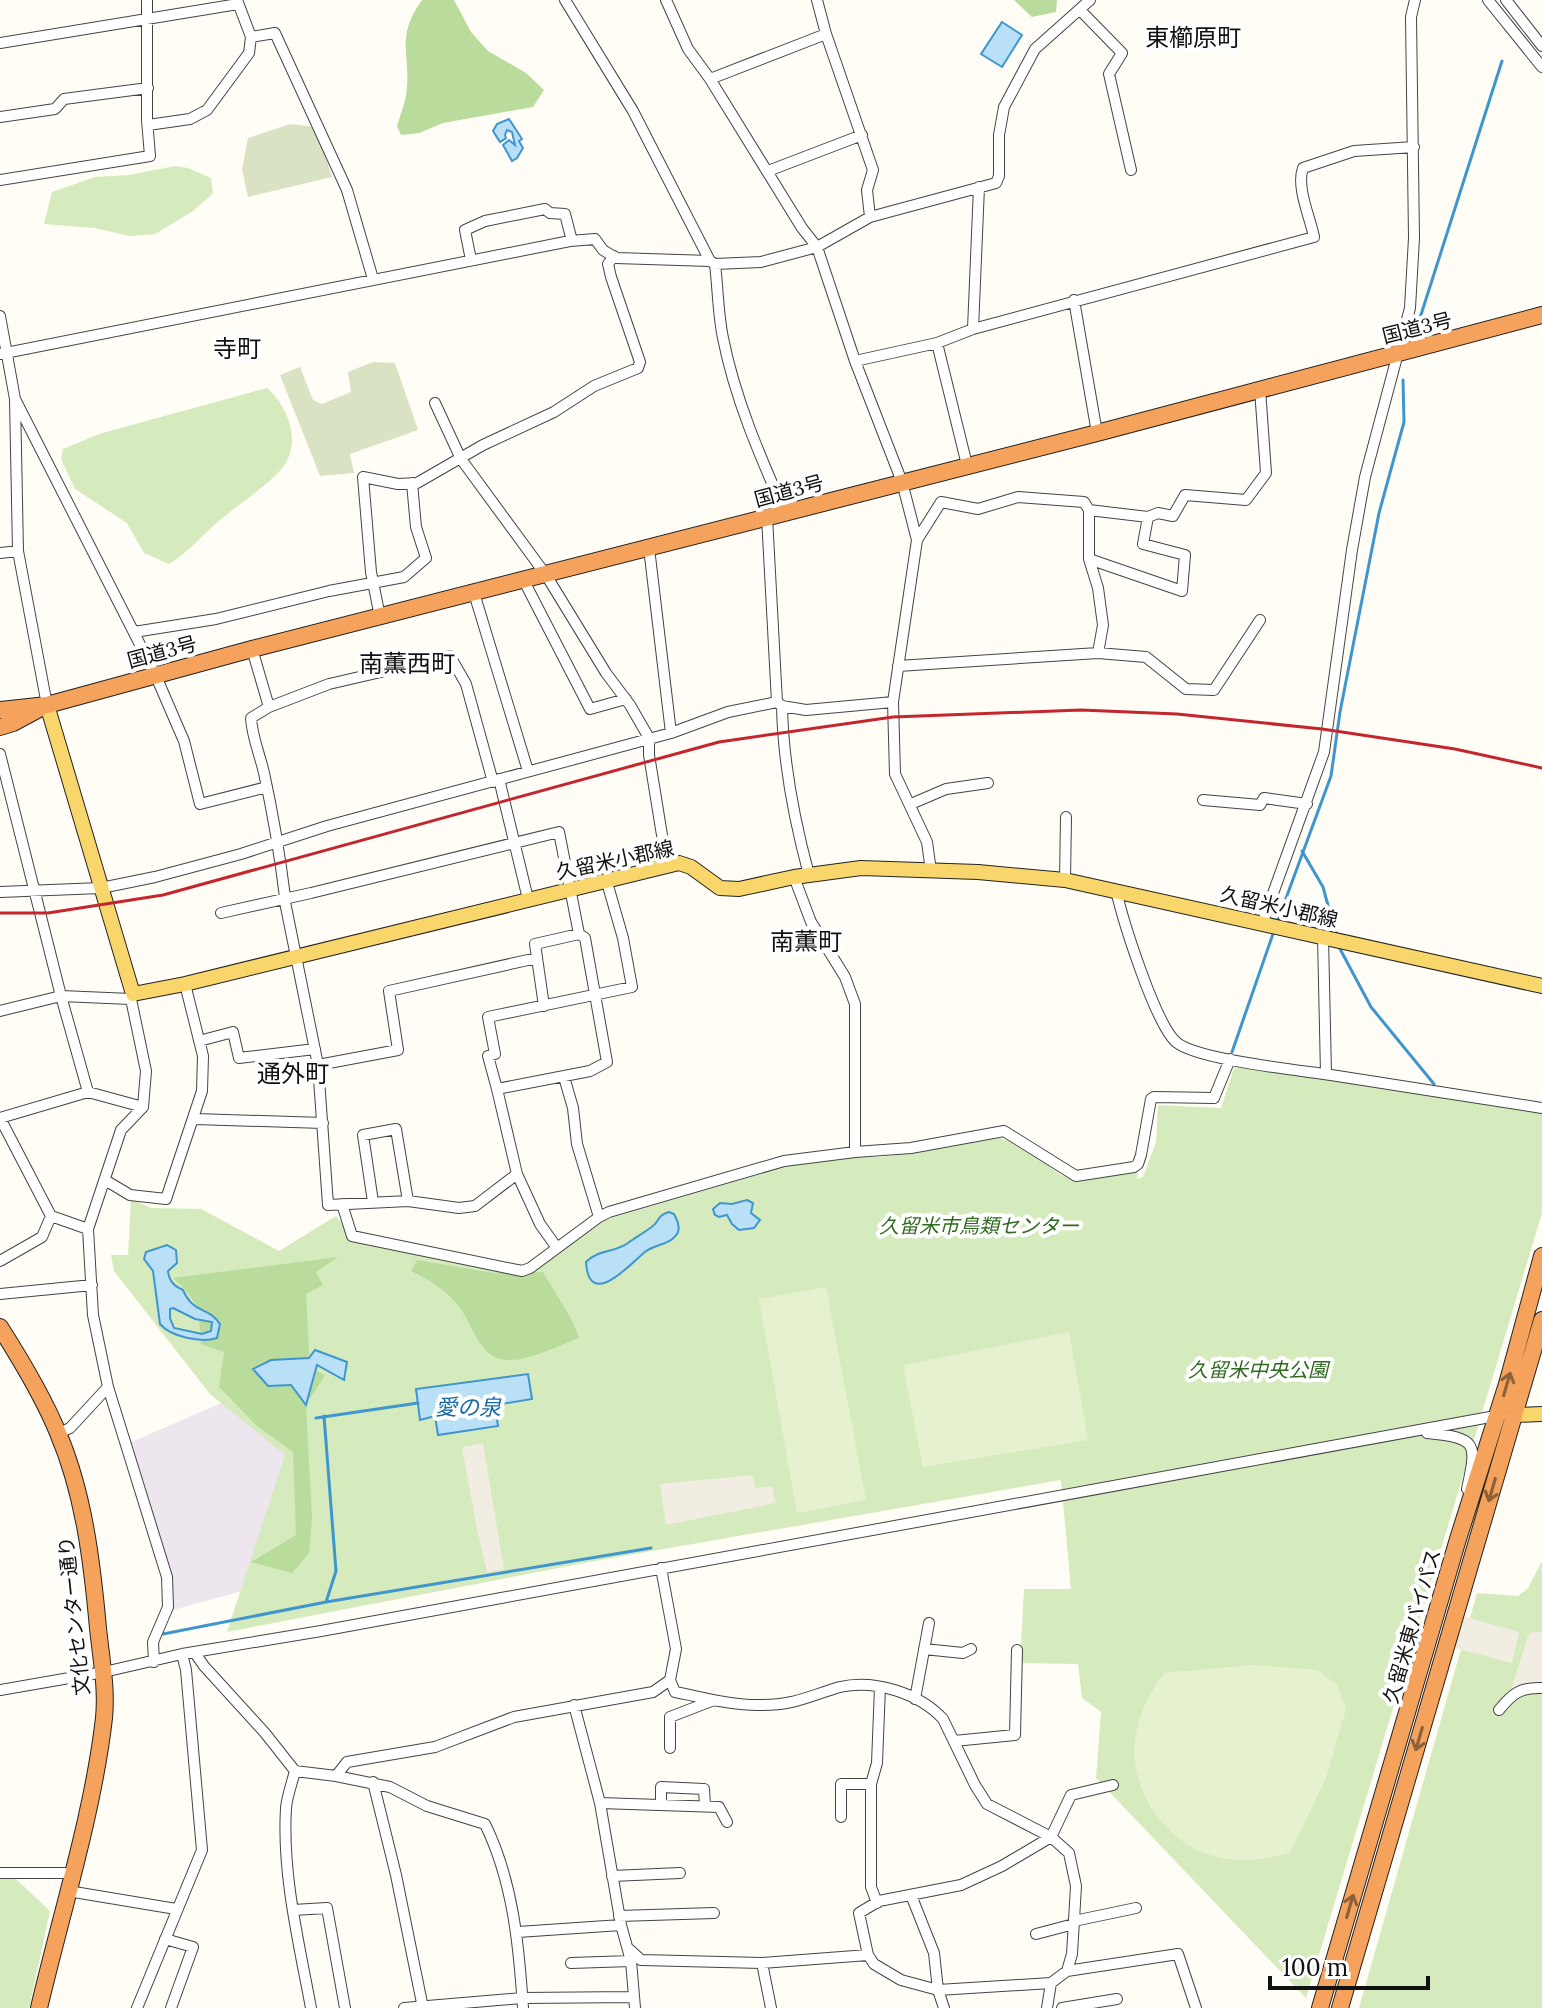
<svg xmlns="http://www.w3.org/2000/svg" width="1542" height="2008" viewBox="0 0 1542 2008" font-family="Lora,'Noto Sans JP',serif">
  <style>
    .industrial { fill: #eee6ef }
    .green { fill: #d5ebbd }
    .forest { fill: #b9dc9c }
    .cemetery { fill: #d9e3c4 }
    .pitch { fill: #e6f2cf }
    .plaza { fill: #f1ede2 }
    .water { fill: #b9e0f7; stroke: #3f96cf; stroke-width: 2; fill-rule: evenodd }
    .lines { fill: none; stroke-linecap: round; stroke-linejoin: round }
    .stream { stroke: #3f96cf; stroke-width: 3 }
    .minor-casing { stroke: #444; stroke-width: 12 }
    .major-casing { stroke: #222; stroke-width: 16 }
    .highway-casing { stroke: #222; stroke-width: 18 }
    .minor { stroke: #fff; stroke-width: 10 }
    .major { stroke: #f9d66b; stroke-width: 14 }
    .highway { stroke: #f5a25d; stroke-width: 16 }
    .rail { stroke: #c4262e; stroke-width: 3 }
    .oneway { stroke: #8e613b }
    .labels { text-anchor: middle; stroke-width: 8; stroke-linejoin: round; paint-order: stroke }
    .street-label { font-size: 20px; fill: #111; stroke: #fff }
    .park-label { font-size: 20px; font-style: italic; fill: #2f6b1f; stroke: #fff }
    .water-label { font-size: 22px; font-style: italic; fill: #1768a6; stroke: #fff }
    .quarter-label { font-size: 24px; fill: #111; stroke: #fff }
  </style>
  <rect width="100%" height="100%" fill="#fffdf5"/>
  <!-- industrial -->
  <path class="industrial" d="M247,1392L285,1430L306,1538L253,1588L173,1610L170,1581L129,1443Z"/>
  <!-- green -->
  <path class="green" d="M175,166L188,168L211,178L213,193L193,211L155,234L129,236L95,228L44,224L52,192L95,177L129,175Z
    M267,388C288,406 302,442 283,467C271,483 238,505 221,519C203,534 189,552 169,564L144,553L127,523L75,489L61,459L63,449L99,434Z
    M1240,1064L1542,1112V1213L1306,1998L1096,1778L1101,1712L1082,1698L1078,1664L1020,1663L1024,1589H1071L1061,1480L595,1561L227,1632L285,1455L210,1394L114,1271L111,1255H128L131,1199L151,1208L201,1209L279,1251L336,1216L353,1237L525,1276L605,1220L788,1166L839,1157H880L916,1153L999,1138L1019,1144L1061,1175L1077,1180L1138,1170L1137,1179L1143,1177L1156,1142L1158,1105L1221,1108L1234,1068Z
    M1542,1561V2008H1359L1477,1593L1518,1596L1528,1588Z
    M0,1878L16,1879L50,1911L29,2008H0Z"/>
  <!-- forest -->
  <path class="forest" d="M422,0H454L471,32L488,51L526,73L544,90L533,107L443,123L419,133L401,135L397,126C400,116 404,106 406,96C412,55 394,39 422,0Z
    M1014,0H1057L1056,12L1032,17Z
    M338,1257L316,1272L323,1285L306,1294L310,1367L325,1375L306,1405L312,1518L309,1553L292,1573L251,1562L296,1535L293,1452L258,1427L219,1387L224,1352L201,1344C199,1311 199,1301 173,1278Z
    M417,1260L494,1273L543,1272L572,1320L579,1338C557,1346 532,1360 508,1360C478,1360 473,1321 456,1303C443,1288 428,1279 411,1271Z"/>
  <!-- cemetery -->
  <path class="cemetery" d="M290,124L316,127L332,177L248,197L242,169L248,138Z
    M373,362L395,363L418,430L350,454L354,473L320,476L280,375L300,367L313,400L322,404L351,392L348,372Z"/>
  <!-- pitch -->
  <path class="pitch" d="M826,1287L866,1500L797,1513L759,1299Z
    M1069,1332L1088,1440L923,1467L903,1365Z
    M1252,1665L1318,1670L1337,1685L1346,1709L1326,1778L1290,1853C1230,1869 1185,1859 1150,1806C1139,1787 1132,1762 1135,1740C1138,1715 1149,1694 1164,1673Z"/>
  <!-- plaza -->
  <path class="plaza" d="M483,1443L504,1569L487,1572L477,1530L462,1447Z
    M753,1475L755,1488L772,1486L776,1503L666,1525L660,1484Z
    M1463,1616L1519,1632L1512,1663L1454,1648Z
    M1534,1631L1542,1633V1682L1526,1683L1511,1690L1528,1636Z"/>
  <!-- water -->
  <path class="water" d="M1002,22L1022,35L1002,67L981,54Z
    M509,119L522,139L519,141L523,148L517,158L512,161L503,145L509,140L515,145L512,132L507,130L505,135L506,138L500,142L493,131L497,124Z
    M747,1200L753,1203L751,1213L760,1220L754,1228L739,1230L732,1224L727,1215L719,1217L715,1215L713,1209L720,1203L732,1204Z
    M669,1212L674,1214C677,1220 680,1226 678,1232C672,1245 654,1244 645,1252C632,1262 589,1312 586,1262C599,1249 614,1253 628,1243C633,1239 652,1228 655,1224C660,1218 659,1215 669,1212Z
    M167,1245L176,1250L177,1263L168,1271C169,1281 174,1286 183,1290C194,1315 208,1306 220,1324L217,1338C201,1343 171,1337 160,1324L153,1271L144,1259L146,1252ZM173,1308L195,1319L212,1322L211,1331L202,1334L174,1328L170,1318V1309Z
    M315,1350L347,1362L344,1380L317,1365L306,1405L291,1385L268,1386L253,1369L271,1360L309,1358Z
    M528,1374L532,1399L495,1405L498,1426L438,1435L435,1416L420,1420L416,1389Z"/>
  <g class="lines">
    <!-- stream -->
    <path class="stream" d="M1419,321L1502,61
      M1302,851L1323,887L1336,935
      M1278,920L1331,776L1340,712L1379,513L1404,422L1403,380
      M1339,947L1371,1007L1434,1084
      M1232,1052L1274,931
      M324,1416L336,1571L326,1602
      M316,1418L418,1403
      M163,1634L326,1602L651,1548"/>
    <!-- minor casing -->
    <g class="minor-casing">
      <path id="minor" d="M565,0L633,111L710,261
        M666,0L688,49L710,79L802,228L817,247L855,361L902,482L917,540
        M817,0L826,34L873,170L867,190L870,217
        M1488,0L1542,67
        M1506,0L1542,46
        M1080,10L1122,53L1109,74L1131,170
        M251,37L275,33L347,190L373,279
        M0,43L238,4
        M710,79L826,34
        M0,117L55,109L64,99L148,88
        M148,125L190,119L207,110L249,53L251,37L237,0
        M768,171L862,135
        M0,180L150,156L147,120V0
        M471,260L465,230L485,221L545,209L550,213L565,214L572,241
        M715,264C718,289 718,314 723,338C735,399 760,456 785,513
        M1074,300L1097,433
        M0,316L15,399L18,551L47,705
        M973,329L979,187
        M937,343L967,465
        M0,354L570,241L595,239L603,250L616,258L710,261L715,264L761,262L817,247L870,217L996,183L999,176V135L1004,107L1035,49L1090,0
        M855,361L937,343L973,329L1314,237C1310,217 1296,187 1303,168L1354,151L1414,147
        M15,399L155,674L184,741L200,804L267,787
        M435,403L461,459L546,575L606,673L630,705L649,738V755L667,866
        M1089,510L1148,517
        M767,517L777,702L782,706C783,764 794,819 809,875
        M649,548L671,733
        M0,553L18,551
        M1089,559L1182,591L1185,555L1143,544L1148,517L1158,513L1173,516L1185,495L1246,500L1266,473L1260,389
        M524,581L590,709L626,699
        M474,593L528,771
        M380,617L371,572L363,477L398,484L417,483L483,445L554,412L594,386L638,368L640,362L611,277L608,264L614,256
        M134,632L216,619L329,591L404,577L426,558L416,527L412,483
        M898,666L1098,653L1146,657L1186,689L1214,690L1260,620
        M782,706L806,710L893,702
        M269,707L329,684L450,656L466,684L493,782
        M0,754L61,996L88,1092L143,1107
        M499,779L528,899
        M1203,800L1260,805L1264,798L1307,804
        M911,804L946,789L988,783
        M931,871L927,842L895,774L893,702L917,540L941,502L978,509L1018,497L1084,502L1089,510V559L1098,588L1103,625L1098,653
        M794,877L811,922L845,977L855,1004V1152
        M1065,880L1066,817
        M1116,890C1123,921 1155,1023 1176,1042C1197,1060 1299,1070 1331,1075C1401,1086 1472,1097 1542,1108
        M0,892L101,888L155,877L241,854L327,826L671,733L728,712L777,702
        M221,913L311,893L559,832L579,934L585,938L607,1062L590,1071L497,1089L517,1174L475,1206L459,1208L408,1201L328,1205L318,1065L285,902V897C280,856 273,814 264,773C260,755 252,737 251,718L269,707L252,649
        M1262,924L1324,752L1352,550L1365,477L1410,308L1414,238L1411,17L1415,0
        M1323,937L1326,1074
        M133,994L131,999L146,1071L143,1107L121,1130L88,1229L93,1315L108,1387L167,1577L168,1607L153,1642L154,1662
        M544,1006L535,944L579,934
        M0,1011L61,996L131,999
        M199,1041L233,1032L239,1058L315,1049
        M318,1065L398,1050L389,991L537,958
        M564,1077L573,1108L577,1144L599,1217
        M497,1089L488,1056L495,1054L488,1017L632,987L623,938L606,879
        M0,1118L51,1216L88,1229
        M0,1118L88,1092
        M195,1119L323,1123
        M517,1174L540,1224L557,1248
        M105,1180L130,1195L166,1199L202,1091L203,1056L185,984
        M373,1202L363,1135L396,1129L408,1201
        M342,1204L352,1236L522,1271L530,1268L599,1217L609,1212L784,1161L855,1152L911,1148L1004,1131L1076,1176L1134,1167L1138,1164L1141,1155L1151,1099L1154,1097L1214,1098L1230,1059
        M0,1261L42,1237L51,1216
        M0,1294L92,1285
        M59,1433L70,1428L108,1387
        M1427,1433C1478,1438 1477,1443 1467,1489
        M661,1568L676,1649L670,1680
        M924,1649L963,1653L971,1649
        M195,1653L204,1666L265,1733L295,1771L336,1776L390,1787L427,1806L485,1824C513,1881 519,1946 523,2008
        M0,1690L104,1672L182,1654L321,1631L1501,1415
        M915,1699L929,1623
        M574,1705L600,1803L621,1925L631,1961L635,2008
        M1499,1710C1512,1694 1520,1687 1542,1688
        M954,1741L1015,1735L1017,1650
        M670,1748V1717L714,1700
        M295,1771C292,1783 287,1796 286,1808C282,1875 299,1943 311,2008
        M336,1776L347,1762L435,1747L514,1717L653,1692L670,1680L675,1692C702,1697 733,1706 761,1705C795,1705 809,1696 840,1687C874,1679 919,1693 943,1719L975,1785L987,1804L1051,1837L1069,1853L1076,1886L1072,1954L1067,1971
        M373,1782L396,1875L423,2008
        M1113,1785L1071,1795L1051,1837L1002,1866L961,1885L879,1901L859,1913L868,1955L874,1964L901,1980L938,1990L1051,1983L1067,1971L1178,1954L1196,2008
        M600,1803L719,1807L727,1822
        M661,1805V1787L704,1789L705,1806
        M841,1817V1784H871
        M0,1873H72
        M612,1876L680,1873
        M68,1891L176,1909
        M911,1895L934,1953L938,1990L944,2008
        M877,1903L871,1887V1784L877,1763L880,1687
        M293,1910L327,1908L345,2008
        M619,1916L714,1913
        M1074,1921L1136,1908
        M518,1932L621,1925
        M1036,1934L1074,1924
        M165,1939L193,1947L171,2008
        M629,1949L641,1960L762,1963L868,1955
        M571,1963L631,1961
        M762,1963L771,2008
        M137,2008L202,1850L186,1670L182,1654
        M404,2008L522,1998L633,1997
        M1047,2008L1051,1983
        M1062,2008L1117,1999"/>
    </g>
    <!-- major casing -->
    <g class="major-casing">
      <path id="major" d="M47,705L133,994L185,984L679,863L691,867L720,888L739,889L794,877L861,868L978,872L1065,880L1542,986
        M1515,1415L1542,1414"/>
    </g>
    <!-- highway casing -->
    <g class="highway-casing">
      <path id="highway" d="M0,710L47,705L252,649L1097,433L1542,315
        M0,727L13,723L39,709
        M0,1327C21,1360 43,1396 58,1433C84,1494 92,1562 98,1628C101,1658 107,1688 104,1718C93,1814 61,1914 39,2008
        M1320,2008L1458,1539L1507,1384L1542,1256
        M1340,2008L1542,1320"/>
    </g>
    <!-- minor -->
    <use href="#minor" class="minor"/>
    <!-- major -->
    <use href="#major" class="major"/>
    <!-- highway -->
    <use href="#highway" class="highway"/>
    <!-- rail -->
    <path class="rail" d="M0,913H48L163,895L719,742L893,717L1081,710L1177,714L1322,729L1455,749L1542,768"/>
  </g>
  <!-- one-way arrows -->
  <defs><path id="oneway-shaft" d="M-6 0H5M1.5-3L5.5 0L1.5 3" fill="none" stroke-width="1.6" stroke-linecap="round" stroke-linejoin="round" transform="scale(2)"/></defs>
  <g class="oneway">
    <use href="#oneway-shaft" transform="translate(1507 1384) rotate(-74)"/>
    <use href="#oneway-shaft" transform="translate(1492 1490) rotate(106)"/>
    <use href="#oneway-shaft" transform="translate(1419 1739) rotate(106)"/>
    <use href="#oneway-shaft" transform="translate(1350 1906) rotate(-74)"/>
  </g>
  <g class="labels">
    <!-- street labels -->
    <g class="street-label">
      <text transform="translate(1417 328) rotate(-14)" y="7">国道3号</text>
      <text transform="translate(789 491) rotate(-15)" y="7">国道3号</text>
      <text transform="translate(162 652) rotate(-15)" y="7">国道3号</text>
      <text transform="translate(615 860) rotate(-12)" y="7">久留米小郡線</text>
      <text transform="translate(1279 907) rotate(13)" y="7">久留米小郡線</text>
      <text transform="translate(74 1616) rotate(-96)" y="7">文化センター通り</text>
      <text transform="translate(1412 1626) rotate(-74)" y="7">久留米東バイパス</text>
    </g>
    <!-- park labels -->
    <g class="park-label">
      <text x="979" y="1233">久留米市鳥類センター</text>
      <text x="1258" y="1377">久留米中央公園</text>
    </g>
    <!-- water labels -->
    <g class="water-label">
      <text x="468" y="1415">愛の泉</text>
    </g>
    <!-- quarter labels -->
    <g class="quarter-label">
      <text x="1193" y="46">東櫛原町</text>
      <text x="237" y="357">寺町</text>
      <text x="407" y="672">南薫西町</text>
      <text x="806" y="950">南薫町</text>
      <text x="293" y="1082">通外町</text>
    </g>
  </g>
  <!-- scale -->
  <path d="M1270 1976v12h158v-12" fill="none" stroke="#111111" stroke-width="4"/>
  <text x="1282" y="1976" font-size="24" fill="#111111" stroke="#ffffff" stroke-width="6" paint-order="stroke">100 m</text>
</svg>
